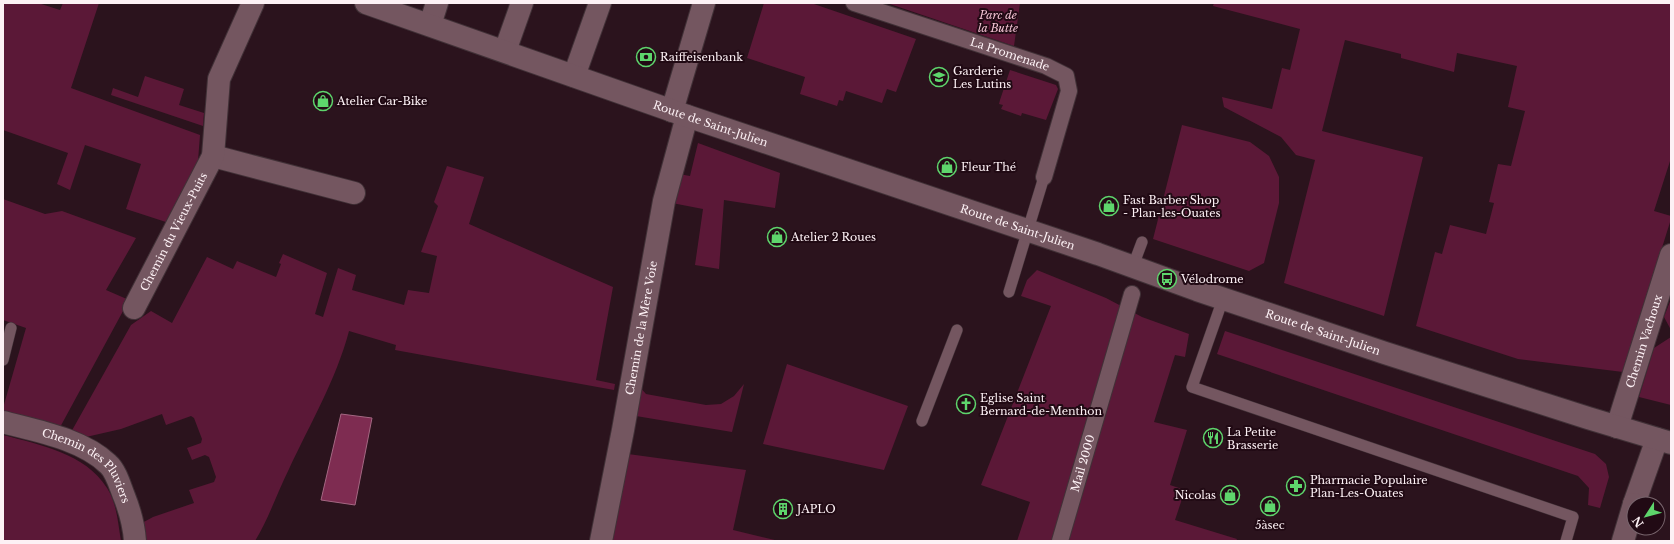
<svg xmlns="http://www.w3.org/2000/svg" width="1674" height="544" viewBox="0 0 1674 544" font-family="'Libre Baskerville',serif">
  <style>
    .green { fill: #5b1837 }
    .water { fill: #7e2c51; stroke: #a46782 }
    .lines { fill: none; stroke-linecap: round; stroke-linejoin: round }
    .service-casing { stroke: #413137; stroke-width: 12 }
    .pedestrian-casing { stroke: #413137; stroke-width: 18 }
    .minor-casing { stroke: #413137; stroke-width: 24 }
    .secondary-casing { stroke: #413137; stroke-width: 24 }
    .service { stroke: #745660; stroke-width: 11 }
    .pedestrian { stroke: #745660; stroke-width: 16 }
    .minor { stroke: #745660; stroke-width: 22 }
    .secondary { stroke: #745660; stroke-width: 22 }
    .labels { text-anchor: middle; stroke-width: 4; stroke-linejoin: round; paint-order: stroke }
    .park-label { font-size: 11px; font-style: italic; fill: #f4c3d4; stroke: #210a14 }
    .street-label { font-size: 11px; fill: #fdf1f5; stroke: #210a14 }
    .poi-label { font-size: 11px; fill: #fdf1f5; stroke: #210a14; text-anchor: start }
  </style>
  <rect width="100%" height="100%" fill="#2b131d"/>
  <!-- green -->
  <path class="green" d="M3,3H38L60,10L63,3H99L71,88L200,135L198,161L169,223L126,209L141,164L85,145L70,190L57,184L68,153L3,130Z
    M764,3H811L916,39L896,92L887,89L882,103L846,91L843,101L839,100L837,106L800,94L805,77L747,58Z
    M887,3H1020L1014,46Z
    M1214,3H1671V158L1654,211L1671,216V219L1623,372L1518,359L1416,326L1435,252L1442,254L1450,225L1486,234L1494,203L1489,202L1498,164L1511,166L1525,111L1508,107L1517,66L1457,53L1454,72L1401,58V54L1345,40L1322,131L1423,157L1384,316L1284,283L1315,160L1296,155L1281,137L1224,107L1222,97L1272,109L1282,68L1290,70L1300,29L1213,6Z
    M1010,70L1056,85L1058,89L1046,120L1022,113L1021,116L1001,109L1003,105L999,104L1000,100Z
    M145,76L184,89L179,105L204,113L203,126L111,95L113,88L138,97Z
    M1182,125L1250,142L1269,156L1279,177V203L1264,263L1249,271L1153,239Z
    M698,143L780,173L775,208L724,200L719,269L695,265L703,209L672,203L679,174L690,176Z
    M447,166L484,177L469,224L613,287L596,380L615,384L614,390L395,350L396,345L349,331C336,380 310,424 289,469C277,493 269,518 255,541H145L142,523L153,517L194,503L189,490L214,482L216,477L209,457L205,455L192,460L187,448L201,443L202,439L194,418L191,416L166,425L162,414L121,429L86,437L70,434L131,325L151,311L172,323L207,257L233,269L237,261L276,277L281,264L279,263L283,254L327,273L315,314L323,317L338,268L356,275L352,290L404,305L408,290L429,293L437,256L421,252L438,206L434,202Z
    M3,199L45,214L62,211L136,238L106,290L129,300L58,431L3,414V408L26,328L3,320Z
    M1037,270L1106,298L1142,317L1189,334L1185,357L1175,355L1154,422L1187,430L1170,485L1185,490L1175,520L1237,539L1236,541H1017L1030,502L981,485L1051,306L1021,296L1027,280Z
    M1671,299V330L1664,317Z
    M1225,331L1595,454L1606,464L1609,477L1600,508L1588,505L1589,488L1578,476L1217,354Z
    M1671,337V405L1639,397L1654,348Z
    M787,364L908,406L884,470L763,444Z
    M744,384L732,432L636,416L638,385L646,394L706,405L721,404L734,396Z
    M3,435C40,445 85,453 107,488C117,503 118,524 121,541H3Z
    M628,454L746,470L733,530L779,541H611Z"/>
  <!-- water -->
  <path class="water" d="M341,414L372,418L355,505L321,500Z"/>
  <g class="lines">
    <!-- service casing -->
    <g class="service-casing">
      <path id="service" d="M1133,266L1142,242
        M1009,292L1044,177
        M1223,299L1192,387L1573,517L1566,541
        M3,360L11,328
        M922,421L957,330"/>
    </g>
    <!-- pedestrian casing -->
    <g class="pedestrian-casing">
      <g id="pedestrian">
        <path id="s1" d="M854,3L1046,66L1066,76L1069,91L1044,177"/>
        <path id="s2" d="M1060,541L1132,294"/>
      </g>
    </g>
    <!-- minor casing -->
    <g class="minor-casing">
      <g id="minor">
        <path d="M430,25L437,3"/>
        <path d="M505,51L522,3"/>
        <path d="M574,76L600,3"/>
        <path d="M672,111L704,3"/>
        <path d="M213,156L354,193"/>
        <path id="s3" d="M134,308L213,156L219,79L253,3"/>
        <path id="s4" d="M3,422C37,431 82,439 108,464C116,471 120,486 124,496C130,511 134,526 135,541"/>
        <path id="s5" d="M1617,427L1671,255"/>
        <path d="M1634,504L1657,439"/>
        <path id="s6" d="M601,541L623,430L664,201L687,116"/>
        <path d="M1623,541L1634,504"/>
      </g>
    </g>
    <!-- secondary casing -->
    <g class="secondary-casing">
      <g id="secondary">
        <path id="s7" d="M366,3L687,116L1098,254L1197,290L1385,353L1588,418L1671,443"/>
      </g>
    </g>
    <!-- service -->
    <use href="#service" class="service"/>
    <!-- pedestrian -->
    <use href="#pedestrian" class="pedestrian"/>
    <!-- minor -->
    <use href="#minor" class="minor"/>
    <!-- secondary -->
    <use href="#secondary" class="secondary"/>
  </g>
  <!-- icons -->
  <defs>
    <g id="bank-ring" transform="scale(1)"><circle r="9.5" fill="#210a14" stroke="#5ed56c" stroke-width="1.5"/><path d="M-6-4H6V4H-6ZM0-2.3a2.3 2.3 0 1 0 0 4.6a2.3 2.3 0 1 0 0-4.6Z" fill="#5ed56c"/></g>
    <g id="school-ring" transform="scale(1)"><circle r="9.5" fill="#210a14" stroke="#5ed56c" stroke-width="1.5"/><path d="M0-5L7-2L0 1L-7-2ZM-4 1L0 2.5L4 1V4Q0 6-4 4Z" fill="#5ed56c"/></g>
    <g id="shop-ring" transform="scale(1)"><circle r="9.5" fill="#210a14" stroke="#5ed56c" stroke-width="1.5"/><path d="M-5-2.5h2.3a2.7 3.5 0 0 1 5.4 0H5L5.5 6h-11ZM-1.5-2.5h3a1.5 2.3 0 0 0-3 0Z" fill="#5ed56c"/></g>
    <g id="bus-ring" transform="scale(1)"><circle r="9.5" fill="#210a14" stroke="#5ed56c" stroke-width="1.5"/><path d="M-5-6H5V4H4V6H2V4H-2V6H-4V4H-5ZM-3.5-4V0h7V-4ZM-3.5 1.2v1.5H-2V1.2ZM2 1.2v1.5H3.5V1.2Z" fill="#5ed56c"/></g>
    <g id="church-ring" transform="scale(1)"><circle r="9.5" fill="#210a14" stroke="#5ed56c" stroke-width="1.5"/><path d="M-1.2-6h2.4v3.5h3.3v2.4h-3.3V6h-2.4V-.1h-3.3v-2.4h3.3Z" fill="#5ed56c"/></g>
    <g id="restaurant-ring" transform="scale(1)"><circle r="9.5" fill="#210a14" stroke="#5ed56c" stroke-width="1.5"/><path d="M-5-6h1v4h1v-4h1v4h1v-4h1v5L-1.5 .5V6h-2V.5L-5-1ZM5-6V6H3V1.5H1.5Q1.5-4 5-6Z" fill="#5ed56c"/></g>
    <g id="pharmacy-ring" transform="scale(1)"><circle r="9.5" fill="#210a14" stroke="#5ed56c" stroke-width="1.5"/><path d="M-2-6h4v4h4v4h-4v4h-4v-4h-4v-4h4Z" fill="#5ed56c"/></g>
    <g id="building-ring" transform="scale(1)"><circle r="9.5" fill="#210a14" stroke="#5ed56c" stroke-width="1.5"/><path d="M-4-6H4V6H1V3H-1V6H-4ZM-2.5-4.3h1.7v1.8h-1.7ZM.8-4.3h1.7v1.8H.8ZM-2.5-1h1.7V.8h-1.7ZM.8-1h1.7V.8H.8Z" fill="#5ed56c"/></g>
  </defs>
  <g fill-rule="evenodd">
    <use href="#bank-ring" x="646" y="57"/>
    <use href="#school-ring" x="939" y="77"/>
    <use href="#shop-ring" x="323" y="101"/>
    <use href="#shop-ring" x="947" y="167"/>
    <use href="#shop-ring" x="1109" y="206"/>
    <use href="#shop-ring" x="777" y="237"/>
    <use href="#bus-ring" x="1167" y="279"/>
    <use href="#church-ring" x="966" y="404"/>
    <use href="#restaurant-ring" x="1213" y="438"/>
    <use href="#pharmacy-ring" x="1296" y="486"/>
    <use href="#shop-ring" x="1230" y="495"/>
    <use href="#shop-ring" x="1270" y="506"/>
    <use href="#building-ring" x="783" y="509"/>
  </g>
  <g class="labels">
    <!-- park labels -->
    <g class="park-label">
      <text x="998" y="19">Parc de<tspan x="998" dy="13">la Butte</tspan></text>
    </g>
    <!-- street labels -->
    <g class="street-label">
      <text dy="4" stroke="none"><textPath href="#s1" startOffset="164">La Promenade</textPath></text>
      <text dy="4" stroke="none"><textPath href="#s7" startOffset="365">Route de Saint-Julien</textPath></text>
      <text dy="4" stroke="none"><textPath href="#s7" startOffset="689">Route de Saint-Julien</textPath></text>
      <text dy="4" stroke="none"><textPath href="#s3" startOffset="86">Chemin du Vieux-Puits</textPath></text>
      <text dy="4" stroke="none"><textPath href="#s6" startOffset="217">Chemin de la Mère Voie</textPath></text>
      <text dy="4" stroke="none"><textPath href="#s7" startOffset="1012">Route de Saint-Julien</textPath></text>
      <text dy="4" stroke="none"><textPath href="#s5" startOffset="90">Chemin Vachoux</textPath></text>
      <text dy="4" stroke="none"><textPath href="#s2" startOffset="81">Mail 2000</textPath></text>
      <text dy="4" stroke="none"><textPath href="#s4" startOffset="99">Chemin des Pluviers</textPath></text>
    </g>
    <!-- poi labels -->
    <g class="poi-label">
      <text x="660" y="61">Raiffeisenbank</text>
      <text x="953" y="75">Garderie<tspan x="953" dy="13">Les Lutins</tspan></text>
      <text x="337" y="105">Atelier Car-Bike</text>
      <text x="961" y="171">Fleur Thé</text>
      <text x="1123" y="204">Fast Barber Shop<tspan x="1123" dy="13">- Plan-les-Ouates</tspan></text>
      <text x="791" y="241">Atelier 2 Roues</text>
      <text x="1181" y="283">Vélodrome</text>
      <text x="980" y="402">Eglise Saint<tspan x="980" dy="13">Bernard-de-Menthon</tspan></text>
      <text x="1227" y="436">La Petite<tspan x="1227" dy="13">Brasserie</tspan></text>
      <text x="1310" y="484">Pharmacie Populaire<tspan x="1310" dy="13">Plan-Les-Ouates</tspan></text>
      <text x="1216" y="499" text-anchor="end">Nicolas</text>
      <text x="797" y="513">JAPLO</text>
      <text x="1270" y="529" text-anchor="middle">5àsec</text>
    </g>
  </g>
  <!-- border -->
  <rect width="1674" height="544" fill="none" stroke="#fdf1f5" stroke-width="8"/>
  <!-- north arrow -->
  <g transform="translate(1646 516) rotate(234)"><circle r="19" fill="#210a14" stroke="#79666e"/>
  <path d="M0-3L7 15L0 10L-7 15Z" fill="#5ed56c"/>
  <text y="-6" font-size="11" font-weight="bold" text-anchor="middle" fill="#fdf1f5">N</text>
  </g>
</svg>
